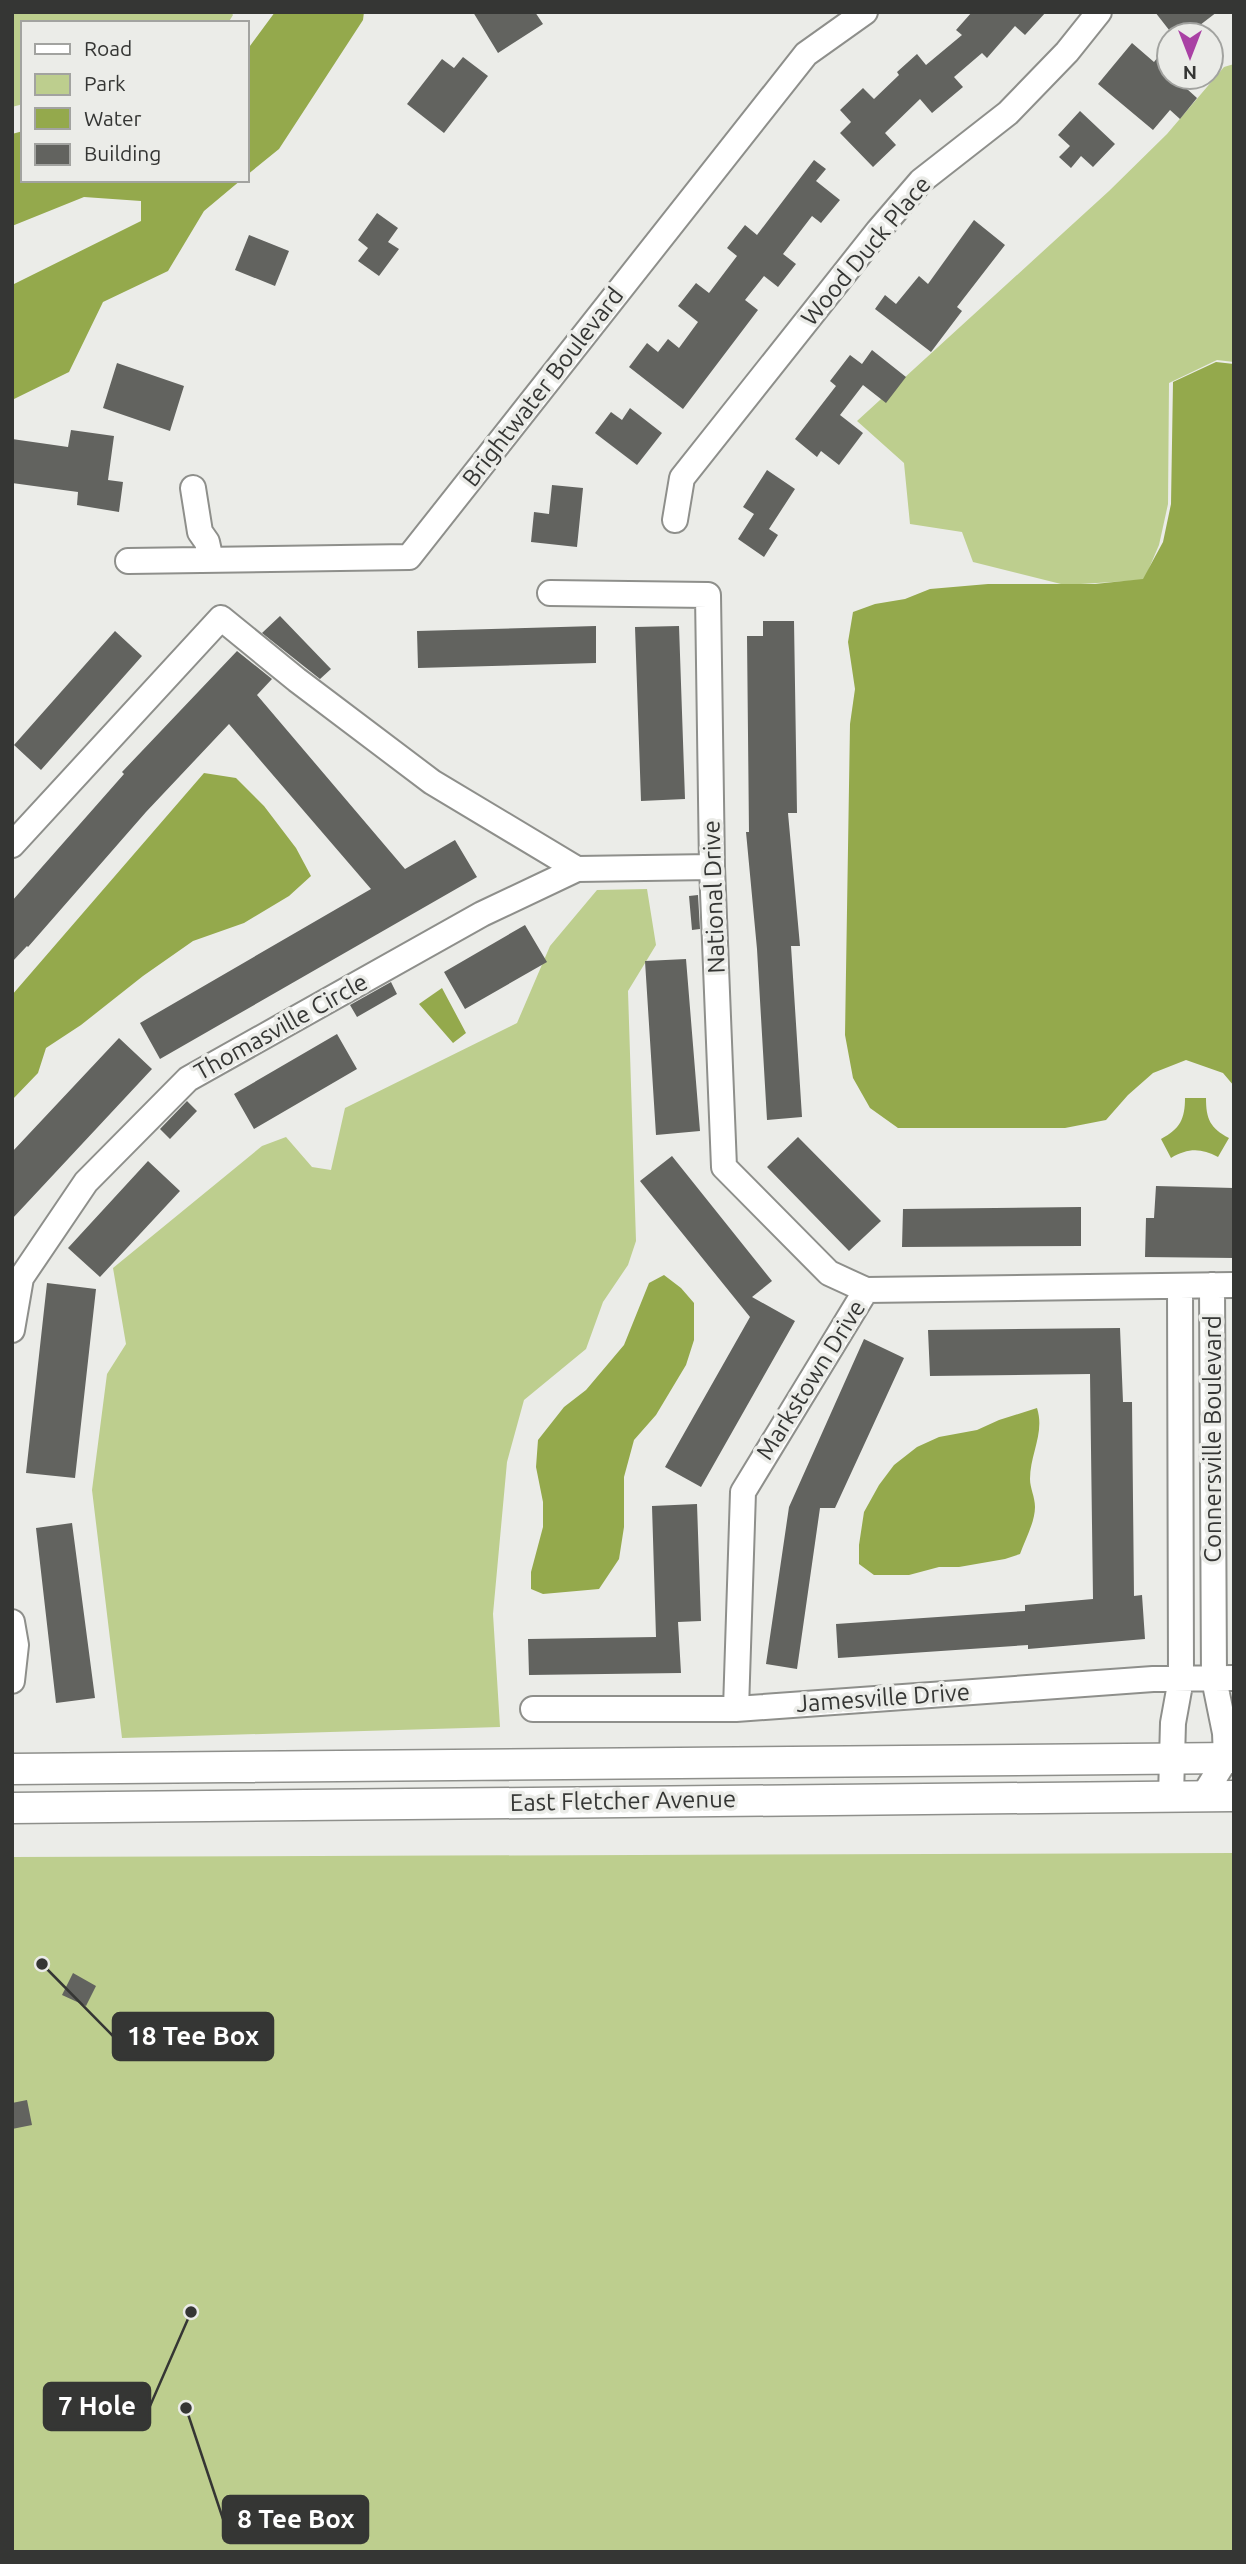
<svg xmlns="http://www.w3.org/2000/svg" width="1246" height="2564" viewBox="0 0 1246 2564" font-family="Ubuntu,sans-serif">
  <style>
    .green { fill: #bdce8e }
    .water { fill: #94a94c }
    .building { fill: #62635f }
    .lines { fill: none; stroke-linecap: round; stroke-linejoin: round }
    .minor-casing { stroke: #8e8f8b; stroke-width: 28 }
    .major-casing { stroke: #8e8f8b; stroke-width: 33 }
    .minor { stroke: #fff; stroke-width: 24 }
    .major { stroke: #fff; stroke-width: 30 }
    .labels { text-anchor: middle; stroke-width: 7; stroke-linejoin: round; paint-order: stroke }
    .street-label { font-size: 24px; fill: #353634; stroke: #ebece8 }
    .leader { fill: none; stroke: #353634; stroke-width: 2.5 }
    .callout-dot { fill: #353634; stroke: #ebece8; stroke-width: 2.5 }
    .callout { fill: #353634; stroke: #353634; stroke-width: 2.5 }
    .callout-label { font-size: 26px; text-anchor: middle; font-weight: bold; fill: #fff }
  </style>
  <rect width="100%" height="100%" fill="#ebece8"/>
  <!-- green -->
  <path class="green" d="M12,12H231L233,15L228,23H23V104L12,107Z
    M1234,64V362L1217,360L1169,383L1168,504L1159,545L1144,580L1065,585L973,562L962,532L910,524L904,463L857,421L1109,191L1167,134L1224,67Z
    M647,889L656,945L628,991L636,1241L628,1265L603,1302L586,1349L524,1400L507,1462L493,1614L500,1727L122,1738L92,1490L107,1374L126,1344L113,1268L262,1146L286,1137L312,1167L331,1170L345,1108L517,1023L550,946L597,890Z
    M1234,1853V2552H12V1857Z"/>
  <!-- water -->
  <path class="water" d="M275,12H364L363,20L279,149L247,175V50Z
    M23,131V180H241L204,211L168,271L103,302L69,372L12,400V285L141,221V201L84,197L12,226V134Z
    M1216,362L1234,364V1086L1223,1073L1186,1060L1153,1073L1128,1095L1106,1120L1065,1128H898L870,1108L853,1078L845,1035L850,724L855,689L848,642L853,612L875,604L905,599L930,589L988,584H1095L1143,579L1163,542L1171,504L1173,382Z
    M204,773L236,778L264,806L296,848L311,876L289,896L244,923L193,941L143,976L81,1025L46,1048L38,1073L12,1100V995Z
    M442,988L466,1033L453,1043L419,1004Z
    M1185,1098H1206C1206,1119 1210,1128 1229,1138L1218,1157C1201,1148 1188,1148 1171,1158L1161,1139C1180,1129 1185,1119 1185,1098Z
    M664,1275L681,1288L694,1303V1340L686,1365L656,1415L634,1440L624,1477V1527L619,1559L599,1589L543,1594L531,1589V1572L543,1527V1502L536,1467L538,1440L564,1407L586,1390L624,1345L649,1283Z
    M1037,1408C1045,1433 1030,1454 1030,1479C1030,1488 1035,1497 1035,1507C1035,1522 1025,1540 1020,1554L1005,1559L959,1567H939L909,1575H874L859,1564V1545L864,1512L879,1485L894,1465L917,1447L939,1437L977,1430L999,1420Z"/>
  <!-- building -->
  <path class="building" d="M473,12H535L543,24L498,53Z
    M972,12H1046L1025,35L1015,26L987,58L982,53L954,77L963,87L932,113L920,99L885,133L896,145L873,167L840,133L851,122L840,110L863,88L874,99L899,75L897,72L917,54L926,65L962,35L956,30Z
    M1155,12H1217L1187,35H1173Z
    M1132,43L1154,62L1169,43V77H1196L1187,89L1197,98L1180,119L1170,110L1153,130L1098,84Z
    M463,57L488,76L444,133L407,104L442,59L454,68Z
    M1080,111L1115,144L1093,167L1081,156L1071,168L1059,157L1070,146L1058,135Z
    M814,160L826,169L816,181L840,200L821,223L812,216L783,254L796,264L778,287L764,276L745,300L758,310L683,409L629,367L647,343L658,352L668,339L679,348L698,322L678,306L696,283L709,293L737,256L727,248L745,225L757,235Z
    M377,213L398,228L388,242L399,249L379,276L358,261L368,248L358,240Z
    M974,220L1005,245L957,307L962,311L931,352L875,309L885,295L896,304L919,276L928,284Z
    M249,235L289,251L275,286L235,270Z
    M872,350L906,377L886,403L863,385L840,415L863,433L839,465L821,451L817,457L795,439L836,386L830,381L850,355L862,364Z
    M117,363L184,386L170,431L103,408Z
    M630,408L662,433L637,465L595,433L611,412L622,420Z
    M71,430L114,436L108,480L123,482L119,512L77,505L78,492L12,483V439L68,447Z
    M767,470L795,489L769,529L778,535L764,557L738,539L754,514L743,507Z
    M552,485L583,488L577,547L531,542L534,512L549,514Z
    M280,616L331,669L320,679L262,633Z
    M763,621H794L797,813H788L800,946H791L802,1117L767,1120L757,949L746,832H749L747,636H763Z
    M596,626V663L418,668L417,631Z
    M679,626L685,799L641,801L635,627Z
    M115,631L142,656L41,770L14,745Z
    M237,651L272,679L257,695L405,869L455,840L477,877L160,1059L140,1023L371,889L229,724L146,812L28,947L27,946L12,962V901L124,774L122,772Z
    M698,895L700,929L692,930L689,896Z
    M525,925L547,962L465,1009L444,972Z
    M686,959L700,1131L656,1135L645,961Z
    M391,982L397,994L357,1017L350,1005Z
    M337,1034L357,1069L254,1129L234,1094Z
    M119,1038L152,1069L12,1219V1152Z
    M187,1101L197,1111L170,1139L160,1129Z
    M798,1137L881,1221L849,1251L767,1167Z
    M672,1156L772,1281L752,1297L795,1321L701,1487L665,1467L750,1317L640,1181Z
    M148,1161L180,1191L100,1277L68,1248Z
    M1156,1186L1234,1188V1258L1145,1257L1146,1218H1154Z
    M1081,1207V1246L902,1247L903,1209Z
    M47,1283L96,1289L75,1478L26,1473Z
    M1120,1328L1123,1402H1132L1134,1596L1142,1595L1145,1639L1028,1649V1645L838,1658L836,1624L1025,1611V1605L1093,1599L1090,1374L930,1376L928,1330Z
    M864,1339L904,1358L835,1508H820L797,1669L766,1664L789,1507Z
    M697,1504L701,1621L678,1622L681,1673L529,1675L528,1639L656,1637L652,1506Z
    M72,1523L95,1698L56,1703L36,1528Z
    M73,1973L96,1986L86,2006L62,1995Z
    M27,2100L32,2125L12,2129V2103Z"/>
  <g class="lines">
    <!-- minor casing -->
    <g class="minor-casing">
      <path id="minor" d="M193,488L200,532L207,542L211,560
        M675,520L682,478L878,231L921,181L1008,113L1067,52L1099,12
        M128,561L409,557L806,54L865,12
        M550,593L708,595L712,867L724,1167L829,1273L866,1290
        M12,845L221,618L297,680L432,782L577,869
        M12,1330L21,1278L86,1182L188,1079L482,914L577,869L712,867
        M12,1622L16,1645L12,1681
        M533,1709H736L1153,1679L1234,1678
        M736,1709L743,1492L866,1290L1234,1285
        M1171,1796L1173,1723L1181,1679L1180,1286
        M1203,1796L1226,1759L1225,1733L1214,1679L1212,1285"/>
    </g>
    <!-- major casing -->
    <g class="major-casing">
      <path id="major" d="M12,1769L1234,1758
        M12,1808L1234,1796"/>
    </g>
    <!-- minor -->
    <use href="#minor" class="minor"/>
    <!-- major -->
    <use href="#major" class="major"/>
  </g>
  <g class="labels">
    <!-- street labels -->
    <g class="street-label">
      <text transform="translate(866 251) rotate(-50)" y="8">Wood Duck Place</text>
      <text transform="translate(543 387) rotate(-52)" y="8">Brightwater Boulevard</text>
      <text transform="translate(714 897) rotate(-92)" y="8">National Drive</text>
      <text transform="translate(281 1027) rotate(-29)" y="8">Thomasville Circle</text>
      <text transform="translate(811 1380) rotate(-58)" y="8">Markstown Drive</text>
      <text transform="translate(1213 1439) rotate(-90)" y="8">Connersville Boulevard</text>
      <text transform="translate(883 1698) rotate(-4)" y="8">Jamesville Drive</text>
      <text transform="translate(623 1801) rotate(-1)" y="8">East Fletcher Avenue</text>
    </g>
  </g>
  <!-- callouts -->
  <path class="leader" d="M42 1964L113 2036M191 2312L150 2406M186 2408L223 2519"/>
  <g class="callout-dot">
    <circle cx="42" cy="1964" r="7"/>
    <circle cx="191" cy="2312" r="7"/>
    <circle cx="186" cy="2408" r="7"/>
  </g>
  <g class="callout">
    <rect x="113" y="2013" width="160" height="47" rx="7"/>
    <rect x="44" y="2383" width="106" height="47" rx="7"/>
    <rect x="223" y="2496" width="145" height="47" rx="7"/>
  </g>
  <g class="callout-label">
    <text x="193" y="2045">18 Tee Box</text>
    <text x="97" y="2415">7 Hole</text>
    <text x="296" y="2528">8 Tee Box</text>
  </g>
  <!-- border -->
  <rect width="1246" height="2564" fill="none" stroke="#353634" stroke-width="28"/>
  <!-- legend -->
  <rect x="21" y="21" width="228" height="161" fill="#ebece8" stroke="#a2a3a0" stroke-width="2"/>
  <rect x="35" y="44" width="35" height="10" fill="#ffffff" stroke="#a2a3a0" stroke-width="2"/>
  <text x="84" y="56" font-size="21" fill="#353634">Road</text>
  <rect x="35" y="74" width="35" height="21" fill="#bdce8e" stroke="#a2a3a0" stroke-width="2"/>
  <text x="84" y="91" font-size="21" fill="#353634">Park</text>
  <rect x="35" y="108" width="35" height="21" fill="#94a94c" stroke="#a2a3a0" stroke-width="2"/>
  <text x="84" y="126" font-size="21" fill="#353634">Water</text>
  <rect x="35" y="144" width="35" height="21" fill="#62635f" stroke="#a2a3a0" stroke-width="2"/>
  <text x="84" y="161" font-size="21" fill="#353634">Building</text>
  <!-- north arrow -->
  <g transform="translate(1190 56) rotate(180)"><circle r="33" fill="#ebece8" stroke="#a2a3a0" stroke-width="2"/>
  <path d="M0-5L12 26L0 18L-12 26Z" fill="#a941a4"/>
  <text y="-10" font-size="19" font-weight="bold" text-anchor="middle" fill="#353634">N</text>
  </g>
</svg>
